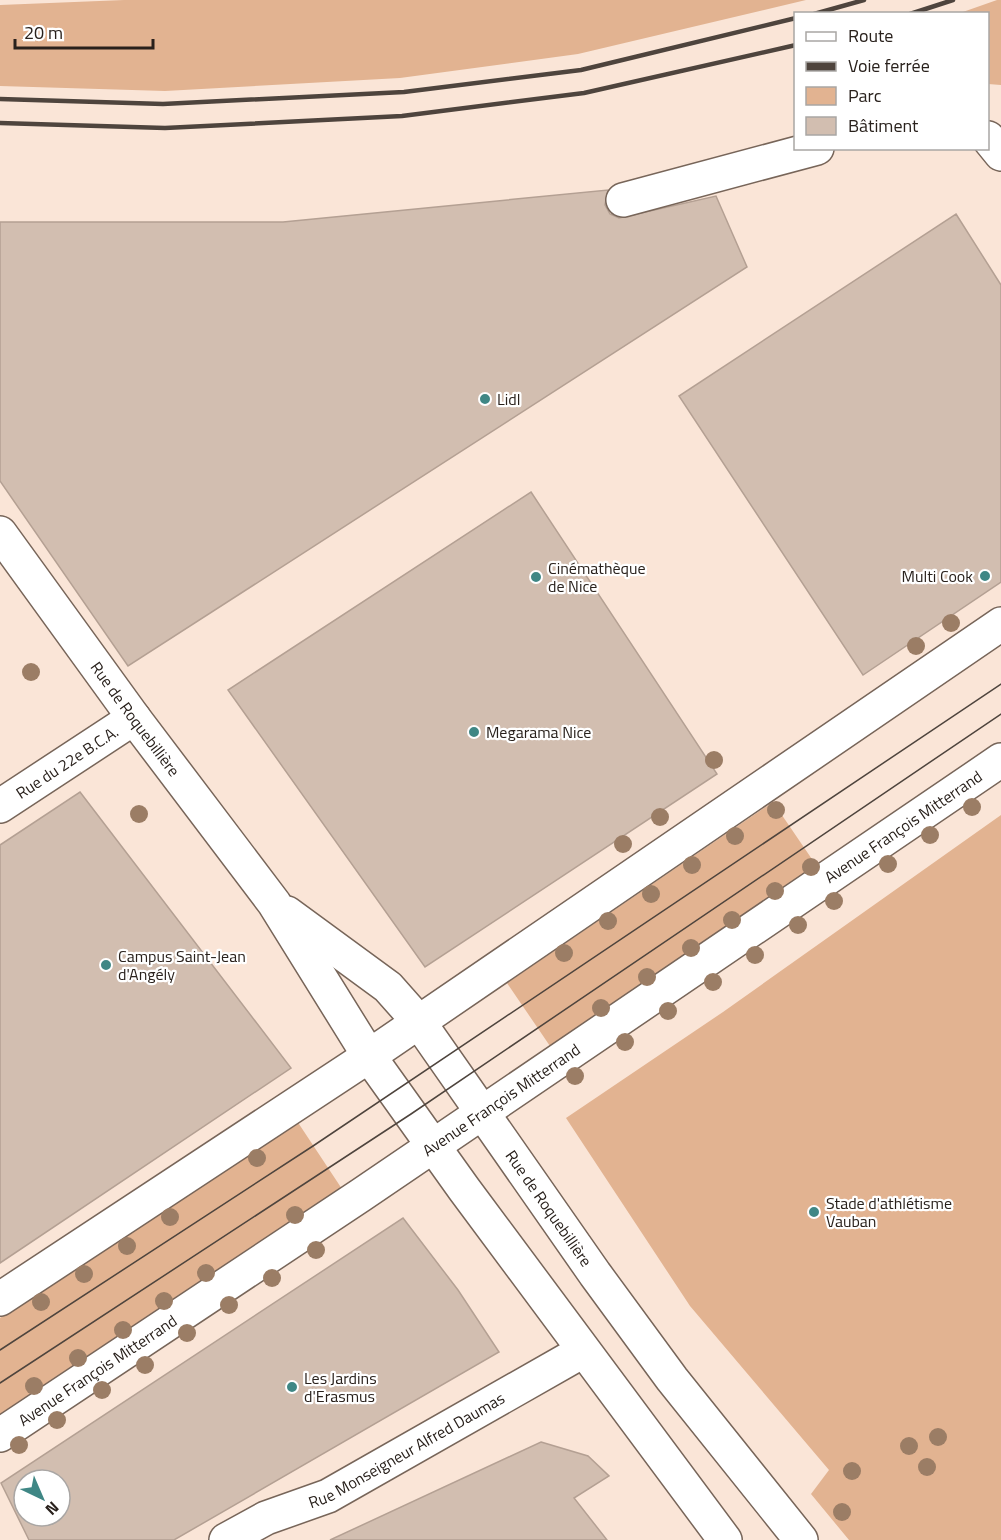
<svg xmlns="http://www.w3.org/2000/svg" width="1001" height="1540" viewBox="0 0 1001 1540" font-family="'Titillium Web',sans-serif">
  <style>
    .green { fill: #e2b391 }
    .building { fill: #d2beb0; stroke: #b4a093; stroke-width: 1.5; fill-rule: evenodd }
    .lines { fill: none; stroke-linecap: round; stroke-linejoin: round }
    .minor-casing { stroke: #776559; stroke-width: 36 }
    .minor { stroke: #fff; stroke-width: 33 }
    .tram { stroke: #4e443d; stroke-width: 1.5 }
    .rail { stroke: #4e443d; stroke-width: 4.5 }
    .tree { fill: #9b7d65 }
    .poi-dot { fill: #3f8785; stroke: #fff; stroke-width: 2 }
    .labels { text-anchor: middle; stroke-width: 4.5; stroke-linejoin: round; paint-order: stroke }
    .poi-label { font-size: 16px; fill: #29211c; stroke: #fff; text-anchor: start }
    .street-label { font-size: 16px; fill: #29211c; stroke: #fff }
  </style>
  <rect width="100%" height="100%" fill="#fae5d7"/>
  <!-- green -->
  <path class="green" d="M124,0H806L578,54L400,78L165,91L0,86V5Z
    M997,0H1001V85L988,84V14L960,13Z
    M773,802L818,868L552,1049L507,983Z
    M1001,815V1540H849L811,1494L829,1470L690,1306L566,1118L723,1012Z
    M297,1121L344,1192L0,1420V1318Z"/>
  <!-- building -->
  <path class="building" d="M608,190L605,205L610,214L619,218L716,196L747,267L128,666L0,481V222H283Z
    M956,214L1001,285V582L863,675L679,396Z
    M531,492L717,774L425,967L228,690Z
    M80,792L291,1068L0,1263V845Z
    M403,1218L458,1290L499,1352L174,1540H29L1,1483ZM24,1480H60V1516H24Z
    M541,1442L588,1456L609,1476L574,1498L607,1540H330Z"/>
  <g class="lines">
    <!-- minor casing -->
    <g class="minor-casing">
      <g id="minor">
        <path d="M988,138L1001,154"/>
        <path d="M623,200L817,148"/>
        <path id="s1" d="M0,533L134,718L274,903L369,1056L464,1189L725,1540"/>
        <path id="s2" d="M0,806L134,718"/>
        <path id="s3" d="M287,913L388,987L419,1022L595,1274L672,1379L801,1540"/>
        <path d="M0,1299L369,1056L1001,624"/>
        <path id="s4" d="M0,1435L361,1195L1001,760"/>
        <path id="s5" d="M226,1540L266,1518L328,1496L583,1351"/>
      </g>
    </g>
    <!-- minor -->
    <use href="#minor" class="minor"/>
    <!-- tram -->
    <path class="tram" d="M0,1350L313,1146L1001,684
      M0,1383L411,1114L1001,714"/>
    <!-- rail -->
    <path class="rail" d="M814,14L864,0
      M910,14L953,0
      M0,99L163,104L404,92L581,70L796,18
      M0,123L165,128L402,116L584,93L796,45"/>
  </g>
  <!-- trees -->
  <g class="tree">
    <circle cx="951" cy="623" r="9"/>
    <circle cx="916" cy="646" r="9"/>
    <circle cx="31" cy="672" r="9"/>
    <circle cx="714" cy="760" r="9"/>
    <circle cx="972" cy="807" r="9"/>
    <circle cx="776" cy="810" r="9"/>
    <circle cx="139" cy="814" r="9"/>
    <circle cx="660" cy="817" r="9"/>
    <circle cx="930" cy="835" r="9"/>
    <circle cx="735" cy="836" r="9"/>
    <circle cx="623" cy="844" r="9"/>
    <circle cx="888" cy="864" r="9"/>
    <circle cx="692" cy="865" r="9"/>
    <circle cx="811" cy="867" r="9"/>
    <circle cx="775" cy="891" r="9"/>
    <circle cx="651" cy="894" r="9"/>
    <circle cx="834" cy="901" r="9"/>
    <circle cx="732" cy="920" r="9"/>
    <circle cx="608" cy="921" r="9"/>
    <circle cx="798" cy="925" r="9"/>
    <circle cx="691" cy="948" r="9"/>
    <circle cx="564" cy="953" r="9"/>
    <circle cx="755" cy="955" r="9"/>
    <circle cx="647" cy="977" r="9"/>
    <circle cx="713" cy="982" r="9"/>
    <circle cx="601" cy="1008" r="9"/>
    <circle cx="668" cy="1011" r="9"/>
    <circle cx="625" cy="1042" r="9"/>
    <circle cx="575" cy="1076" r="9"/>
    <circle cx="257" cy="1158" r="9"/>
    <circle cx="295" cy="1215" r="9"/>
    <circle cx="170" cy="1217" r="9"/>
    <circle cx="127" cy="1246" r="9"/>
    <circle cx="316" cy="1250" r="9"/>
    <circle cx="206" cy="1273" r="9"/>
    <circle cx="84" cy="1274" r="9"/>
    <circle cx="272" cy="1278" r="9"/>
    <circle cx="164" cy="1301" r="9"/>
    <circle cx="41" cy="1302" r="9"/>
    <circle cx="229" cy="1305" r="9"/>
    <circle cx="123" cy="1330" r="9"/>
    <circle cx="187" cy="1333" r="9"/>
    <circle cx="78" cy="1358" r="9"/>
    <circle cx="145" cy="1365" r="9"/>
    <circle cx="34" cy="1386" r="9"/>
    <circle cx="102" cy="1390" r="9"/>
    <circle cx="57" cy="1420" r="9"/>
    <circle cx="938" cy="1437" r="9"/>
    <circle cx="19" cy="1445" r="9"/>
    <circle cx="909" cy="1446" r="9"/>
    <circle cx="927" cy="1467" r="9"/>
    <circle cx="852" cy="1471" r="9"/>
    <circle cx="842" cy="1512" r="9"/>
  </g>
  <!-- markers -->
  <g class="poi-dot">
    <circle cx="485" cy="399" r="6"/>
    <circle cx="985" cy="576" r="6"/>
    <circle cx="536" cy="577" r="6"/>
    <circle cx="474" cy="732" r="6"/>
    <circle cx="106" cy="965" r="6"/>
    <circle cx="814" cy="1212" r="6"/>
    <circle cx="292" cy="1387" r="6"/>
  </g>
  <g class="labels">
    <!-- poi labels -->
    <g class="poi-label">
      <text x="497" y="405">Lidl</text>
      <text x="548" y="574">Cinémathèque<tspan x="548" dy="18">de Nice</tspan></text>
      <text x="973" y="582" text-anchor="end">Multi Cook</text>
      <text x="486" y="738">Megarama Nice</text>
      <text x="118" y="962">Campus Saint-Jean<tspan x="118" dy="18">d'Angély</tspan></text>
      <text x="826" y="1209">Stade d'athlétisme<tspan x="826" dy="18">Vauban</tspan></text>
      <text x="304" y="1384">Les Jardins<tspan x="304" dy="18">d'Erasmus</tspan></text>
    </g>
    <!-- street labels -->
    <g class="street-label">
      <text dy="6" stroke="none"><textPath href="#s1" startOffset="230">Rue de Roquebillière</textPath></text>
      <text dy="6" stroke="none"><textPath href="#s2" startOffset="80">Rue du 22e B.C.A.</textPath></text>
      <text dy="6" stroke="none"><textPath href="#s4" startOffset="1089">Avenue François Mitterrand</textPath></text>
      <text dy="6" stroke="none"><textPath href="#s4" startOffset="603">Avenue François Mitterrand</textPath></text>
      <text dy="6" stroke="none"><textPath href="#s3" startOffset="399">Rue de Roquebillière</textPath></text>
      <text dy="6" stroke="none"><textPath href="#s4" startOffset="117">Avenue François Mitterrand</textPath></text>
      <text dy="6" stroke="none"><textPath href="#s5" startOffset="202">Rue Monseigneur Alfred Daumas</textPath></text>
    </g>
  </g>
  <!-- legend -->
  <rect x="794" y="12" width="195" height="138" fill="#ffffff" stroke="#a9a6a4" stroke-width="1.5"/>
  <rect x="806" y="32" width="30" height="9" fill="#ffffff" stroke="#a9a6a4" stroke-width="1.5"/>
  <text x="848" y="42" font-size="18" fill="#29211c">Route</text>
  <rect x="806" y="62" width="30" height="9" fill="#4e443d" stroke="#a9a6a4" stroke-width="1.5"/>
  <text x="848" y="72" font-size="18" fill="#29211c">Voie ferrée</text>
  <rect x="806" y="87" width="30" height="18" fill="#e2b391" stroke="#a9a6a4" stroke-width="1.5"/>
  <text x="848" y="102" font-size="18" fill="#29211c">Parc</text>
  <rect x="806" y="117" width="30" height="18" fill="#d2beb0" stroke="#a9a6a4" stroke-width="1.5"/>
  <text x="848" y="132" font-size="18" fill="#29211c">Bâtiment</text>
  <!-- north arrow -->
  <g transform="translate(42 1498) rotate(136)"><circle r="28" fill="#ffffff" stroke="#a9a6a4" stroke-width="1.5"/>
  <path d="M0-4.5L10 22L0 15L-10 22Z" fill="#3f8785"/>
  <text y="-9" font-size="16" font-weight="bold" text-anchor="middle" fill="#29211c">N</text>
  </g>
  <!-- scale -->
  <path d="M15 39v9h138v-9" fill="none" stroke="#29211c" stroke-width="3"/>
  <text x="24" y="39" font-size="18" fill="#29211c" stroke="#ffffff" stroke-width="4.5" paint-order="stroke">20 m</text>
</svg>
